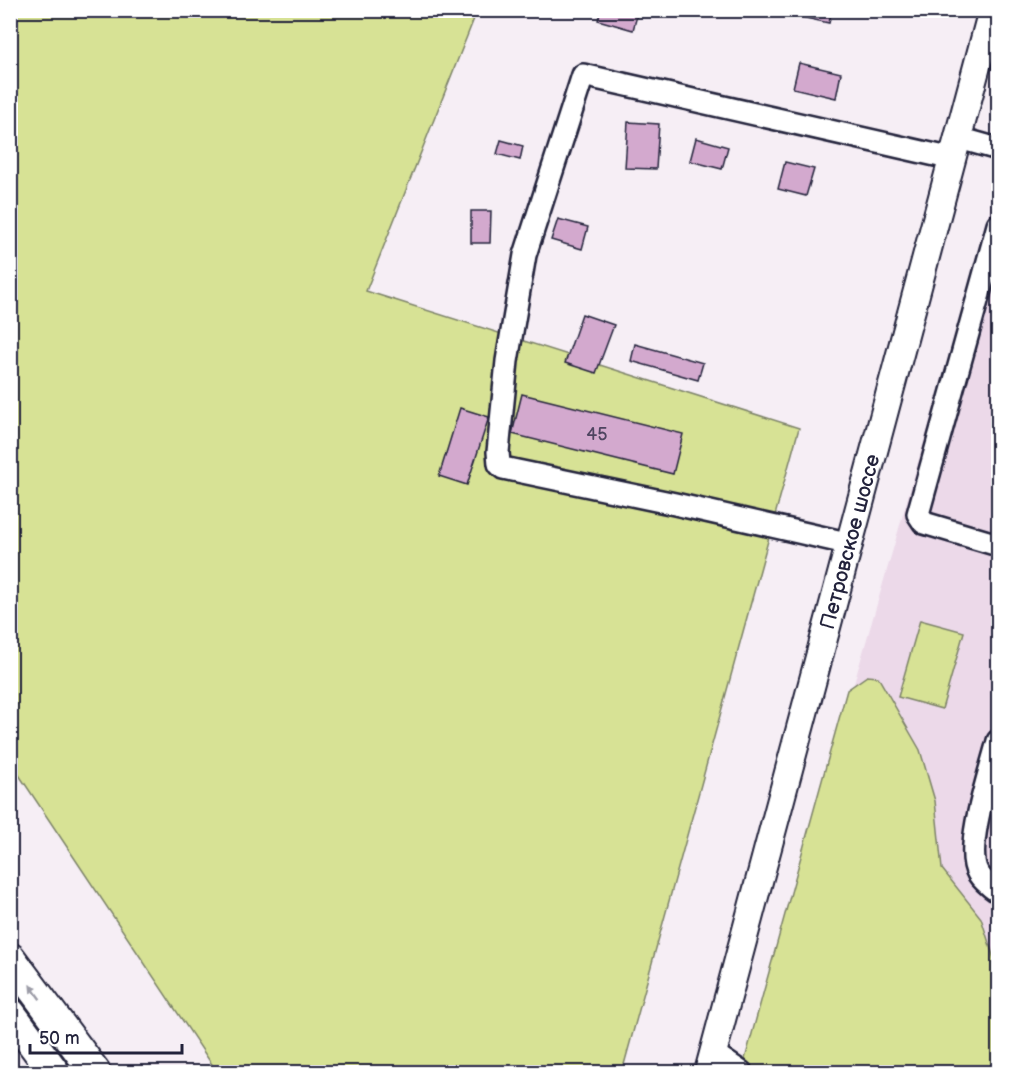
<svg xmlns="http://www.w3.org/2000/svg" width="1009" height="1083" viewBox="0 0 1009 1083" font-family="'Balsamiq Sans',sans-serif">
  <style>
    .built { fill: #ecd9e9 }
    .green { fill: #d7e295; stroke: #7c8268; stroke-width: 1.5 }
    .building { fill: #d3a9ce; stroke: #22223b; stroke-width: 1.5 }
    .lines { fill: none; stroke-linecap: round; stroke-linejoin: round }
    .minor-casing { stroke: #22223b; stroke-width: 26 }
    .major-casing { stroke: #22223b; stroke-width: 30 }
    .highway-casing { stroke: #22223b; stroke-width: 34 }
    .minor { stroke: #fff; stroke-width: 21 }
    .major { stroke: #fff; stroke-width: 26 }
    .highway { stroke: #fff; stroke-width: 30 }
    .oneway { fill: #9c9ca7 }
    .labels { text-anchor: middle; stroke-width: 4.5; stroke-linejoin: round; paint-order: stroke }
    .number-label { font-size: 18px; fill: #4e4460 }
    .street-label { font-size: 21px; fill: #22223b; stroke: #fff }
  </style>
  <rect width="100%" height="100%" fill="#f6eef5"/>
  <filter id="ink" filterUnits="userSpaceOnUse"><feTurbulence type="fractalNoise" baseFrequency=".0167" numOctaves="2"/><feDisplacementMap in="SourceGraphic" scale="12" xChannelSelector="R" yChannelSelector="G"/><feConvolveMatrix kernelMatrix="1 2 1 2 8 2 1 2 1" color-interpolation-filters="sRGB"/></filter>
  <g filter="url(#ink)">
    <!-- built -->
    <path class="built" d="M998,181V1072L745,1059L967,294Z"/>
    <!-- green -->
    <path class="green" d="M10,11H477L366,291L799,428L622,1072H217L11,763Z
      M920,620L964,632L942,709L898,697Z
      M867,676L878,677L920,750L935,801L942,869L981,918L998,971V1072H754L745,1059L847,690Z"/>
    <!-- building -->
    <path class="building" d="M601,10H633L638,12L633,30L598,20Z
      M797,10H832L829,23L796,16Z
      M799,63L841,73L836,98L793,88Z
      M628,122L659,124L656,169L625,168Z
      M696,138L728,147L722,169L690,161Z
      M501,140L523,146L520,160L497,154Z
      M785,162L814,169L806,196L778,189Z
      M471,211H491L490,243H471Z
      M558,219L588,227L582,249L551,240Z
      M582,314L614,325L596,373L565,363Z
      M635,344L703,363L698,380L631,361Z
      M522,394L683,434L673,474L512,434Z
      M460,408L489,417L467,485L439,476Z"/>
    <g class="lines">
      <!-- minor casing -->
      <g class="minor-casing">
        <path id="minor" d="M959,138L998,149
          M998,225L918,514L924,523L998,545
          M851,544L675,504L503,468L499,464L498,452L507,361L525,255L583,75L953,159
          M998,741C991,769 963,849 978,873C983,881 991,887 998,892
          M713,1053L741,1072"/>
      </g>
      <!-- major casing -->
      <g class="major-casing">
        <g id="major">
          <path id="s1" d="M708,1072L992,10"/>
        </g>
      </g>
      <!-- highway casing -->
      <g class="highway-casing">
        <path id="highway" d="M10,958L95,1072
          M10,1013L54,1072"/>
      </g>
      <!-- minor -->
      <use href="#minor" class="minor"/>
      <!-- major -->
      <use href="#major" class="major"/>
      <!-- highway -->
      <use href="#highway" class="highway"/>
    </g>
    <!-- one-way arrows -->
    <defs><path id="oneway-solid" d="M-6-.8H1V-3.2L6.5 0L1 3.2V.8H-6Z" transform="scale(1.5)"/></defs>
    <use class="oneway" href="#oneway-solid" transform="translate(35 992) rotate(-126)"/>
  </g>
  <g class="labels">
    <!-- number labels -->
    <g class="number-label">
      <text x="597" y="440">45</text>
    </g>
    <!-- street labels -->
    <g class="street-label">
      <text dy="7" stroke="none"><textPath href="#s1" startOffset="549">Петровское шоссе</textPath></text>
    </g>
  </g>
  <!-- margin -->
  <rect width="1009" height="1083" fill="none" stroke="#fff" stroke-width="36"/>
  <rect x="18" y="18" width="973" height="1047" fill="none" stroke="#22223b" stroke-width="2" filter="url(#ink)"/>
  <!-- scale -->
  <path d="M30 1044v9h152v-9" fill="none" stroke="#22223b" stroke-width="3"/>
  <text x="39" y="1044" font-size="18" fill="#22223b" stroke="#ffffff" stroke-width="4.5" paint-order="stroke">50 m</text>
</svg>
